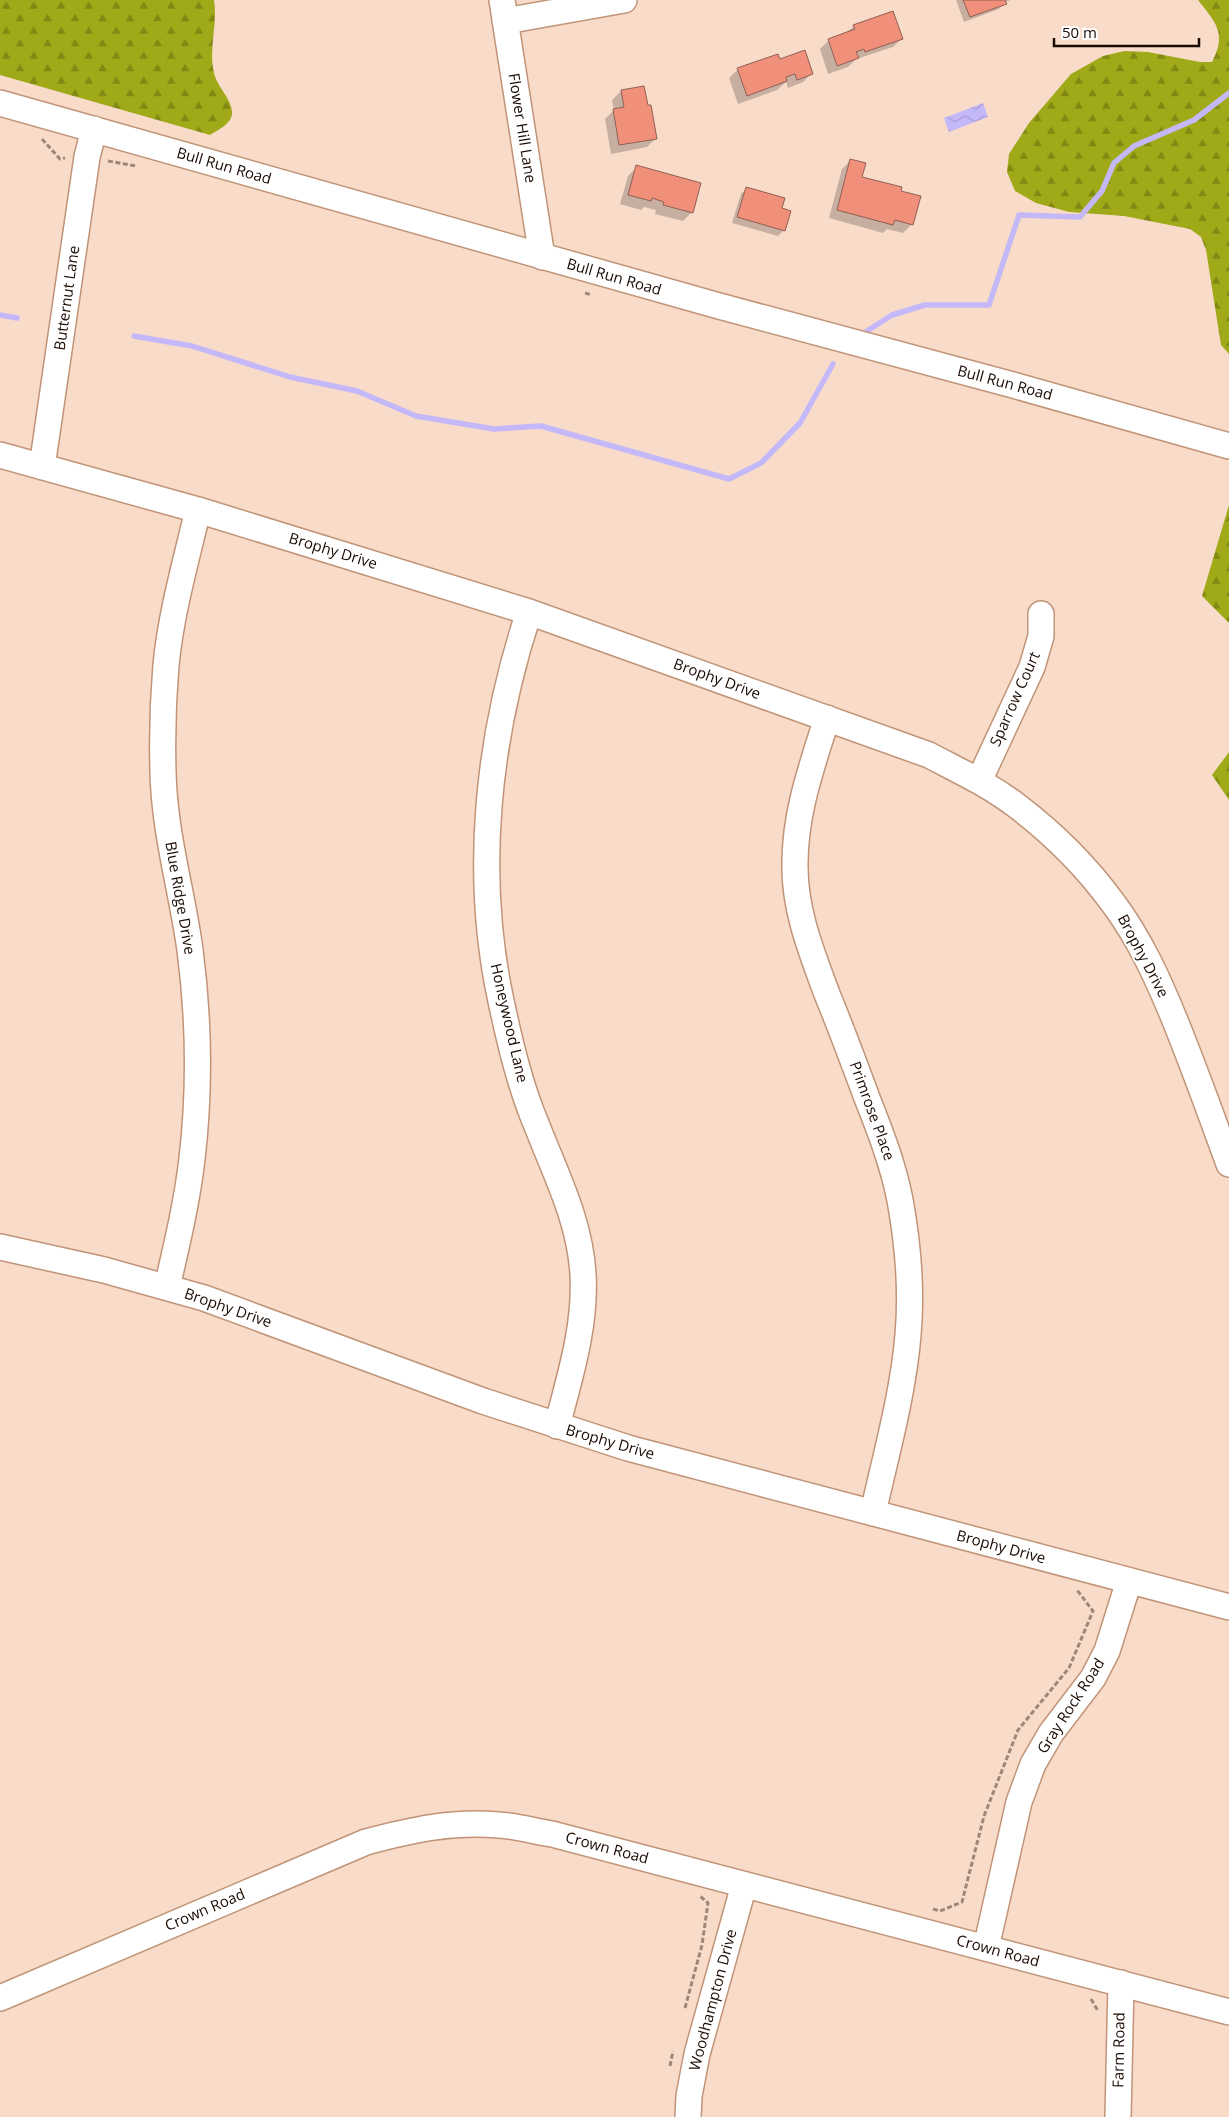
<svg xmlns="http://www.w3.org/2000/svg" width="1229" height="2117" viewBox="0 0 1229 2117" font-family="'Open Sans',sans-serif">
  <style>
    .forest { fill: url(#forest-firs) }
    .water { fill: url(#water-waves) }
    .shadow { fill: #0003 }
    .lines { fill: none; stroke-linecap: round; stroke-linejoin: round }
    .stream { stroke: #c5b8f9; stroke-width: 5.5 }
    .building { fill: #f1907a; stroke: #905f53 }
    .minor-casing { stroke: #c19477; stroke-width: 28 }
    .path { stroke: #9e8678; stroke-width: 3; stroke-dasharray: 5 2.5; stroke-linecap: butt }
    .minor { stroke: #fff; stroke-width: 25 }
    .labels { text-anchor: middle; stroke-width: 4; stroke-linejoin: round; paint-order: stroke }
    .street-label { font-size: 15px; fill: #1a0a02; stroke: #fff }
  </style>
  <defs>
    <pattern id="forest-firs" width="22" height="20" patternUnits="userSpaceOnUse" patternTransform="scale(1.25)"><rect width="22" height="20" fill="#a0aa18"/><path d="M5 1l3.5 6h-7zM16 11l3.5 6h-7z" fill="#828913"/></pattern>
    <pattern id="water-waves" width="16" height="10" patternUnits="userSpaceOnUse" patternTransform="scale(1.25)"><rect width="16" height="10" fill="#c5b8f9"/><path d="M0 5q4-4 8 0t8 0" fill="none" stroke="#a99dd4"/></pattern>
  </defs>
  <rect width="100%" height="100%" fill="#f8dbc9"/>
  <!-- forest -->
  <path class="forest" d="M0,0H214C218,26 208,48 214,73C217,87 233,100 232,114C231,124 218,130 210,135L0,75Z
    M1198,0H1229V354L1221,345L1206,250L1201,237L1190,229L1124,216L1069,212L1036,203L1015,191L1007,172L1009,154L1029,123L1071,74L1103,56L1124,51L1148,52L1200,62H1212C1227,33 1216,23 1198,0Z
    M1229,505V623L1202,596Z
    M1229,752V800L1212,775Z"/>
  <!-- water -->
  <path class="water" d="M983,103L988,117L949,132L944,118Z"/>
  <!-- shadow -->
  <path class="shadow" d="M956,0H1011L1005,2L999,9L964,22Z
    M854,26L902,38L893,47L856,59L848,67L828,74L820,49L829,40L846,33Z
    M779,60L812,73L803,82L788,88L786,82L777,90L738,104L729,78L738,69Z
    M621,91L656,138L647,147L611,154L605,119L614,110L612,100Z
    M851,160L861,178L900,192L912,224L903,233L887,229L883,233L829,218L842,169Z
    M637,167L692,212L683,221L655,214L656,210L644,207L641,210L620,204L628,176Z
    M747,188L780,209L784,230L778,236L732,223L741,194Z"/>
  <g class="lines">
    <!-- stream -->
    <path class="stream" d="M0,315L17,318
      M867,331L892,315L925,305H989L1019,215L1080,217L1102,191L1114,163L1134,146L1194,120L1229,93
      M134,336L192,346L290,377L357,391L416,416L494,429L541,426L729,479L761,463L800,423L833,364"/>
  </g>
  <!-- building -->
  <path class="building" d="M963,0H1005L1007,4L970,17Z
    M893,11L903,39L865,52L864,49L856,52L859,58L837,66L828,39L855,29L853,25Z
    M805,50L813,74L797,80L795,74L786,77L787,81L747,96L737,68L778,54L780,59Z
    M644,86L648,105H651L657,139L619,145L613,109L624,107L621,90Z
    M850,159L866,163L862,177L902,187L901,191L921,196L913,225L895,220L893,225L837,210Z
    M636,165L701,183L693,213L663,205L664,202L652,198L651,201L628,195Z
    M746,187L785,198L782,208L791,211L785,231L737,217Z"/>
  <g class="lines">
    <!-- minor casing -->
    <g class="minor-casing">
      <path id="minor" d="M502,0L542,257
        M505,21L624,0
        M0,103L719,306L1013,385L1229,446
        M0,455L198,510L529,612L929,755C959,771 990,785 1017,806C1054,834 1086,866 1113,903C1140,939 1159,981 1176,1023C1195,1070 1212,1117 1229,1164
        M42,467L87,157L94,129
        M529,612C488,736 473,872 501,1001C510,1043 520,1086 537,1126C556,1175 580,1221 583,1274C586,1326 570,1376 557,1426
        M827,718C812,766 795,812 795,863C794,909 811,951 827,994C841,1028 854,1063 867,1098C880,1131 893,1164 900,1200C908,1244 912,1290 908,1335C903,1395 886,1454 873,1513
        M979,781L1032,667L1041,636V614
        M0,1247L104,1270L204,1298L483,1401L628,1448L1229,1607
        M167,1287C177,1244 187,1202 192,1159C200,1090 199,1019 190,950C182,891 164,832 163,771C162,736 163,700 166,665C171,613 186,561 198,510
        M986,1948L1019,1802L1033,1764L1051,1733L1093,1678L1107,1651L1129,1581
        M0,1998L366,1842C411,1830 451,1821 499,1825C516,1826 534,1831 552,1834L1229,2012
        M688,2117L689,2096L697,2054L744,1885
        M1118,2117L1121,1983"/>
    </g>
    <!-- path -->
    <path class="path" d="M42,139L60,159L65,158
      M108,161L136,166
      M585,293L592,295
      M933,1909L940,1911L962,1902L984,1816L1018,1730L1069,1668L1093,1611L1077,1590
      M1091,1999L1098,2011
      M685,2008L702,1945L708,1903L700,1896
      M670,2066L673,2051"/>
    <!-- minor -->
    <use href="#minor" class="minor"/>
  </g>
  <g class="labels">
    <!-- street labels -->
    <g class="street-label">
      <text transform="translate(522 128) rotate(81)" y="5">Flower Hill Lane</text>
      <text transform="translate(224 166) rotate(16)" y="5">Bull Run Road</text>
      <text transform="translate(614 277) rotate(16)" y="5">Bull Run Road</text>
      <text transform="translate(67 298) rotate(-82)" y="5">Butternut Lane</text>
      <text transform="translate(1005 383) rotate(15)" y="5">Bull Run Road</text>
      <text transform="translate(333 551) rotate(17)" y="5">Brophy Drive</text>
      <text transform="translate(717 679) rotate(20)" y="5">Brophy Drive</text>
      <text transform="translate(1015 699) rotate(-66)" y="5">Sparrow Court</text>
      <text transform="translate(180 898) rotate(80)" y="5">Blue Ridge Drive</text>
      <text transform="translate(1143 956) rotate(62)" y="5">Brophy Drive</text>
      <text transform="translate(509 1023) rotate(77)" y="5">Honeywood Lane</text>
      <text transform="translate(872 1111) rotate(70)" y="5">Primrose Place</text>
      <text transform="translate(228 1308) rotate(19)" y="5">Brophy Drive</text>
      <text transform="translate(610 1442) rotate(16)" y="5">Brophy Drive</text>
      <text transform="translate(1001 1547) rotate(15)" y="5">Brophy Drive</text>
      <text transform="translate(1071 1706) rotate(-57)" y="5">Gray Rock Road</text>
      <text transform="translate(607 1848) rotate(15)" y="5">Crown Road</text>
      <text transform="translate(205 1910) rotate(-23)" y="5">Crown Road</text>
      <text transform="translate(998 1951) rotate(15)" y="5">Crown Road</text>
      <text transform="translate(713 2000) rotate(-75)" y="5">Woodhampton Drive</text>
      <text transform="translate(1119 2050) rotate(-89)" y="5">Farm Road</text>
    </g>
  </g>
  <!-- scale -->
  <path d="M1054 38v8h145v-8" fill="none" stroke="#1a0a02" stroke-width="2.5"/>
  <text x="1062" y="38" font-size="15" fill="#1a0a02" stroke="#ffffff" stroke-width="4" paint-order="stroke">50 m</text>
</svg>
